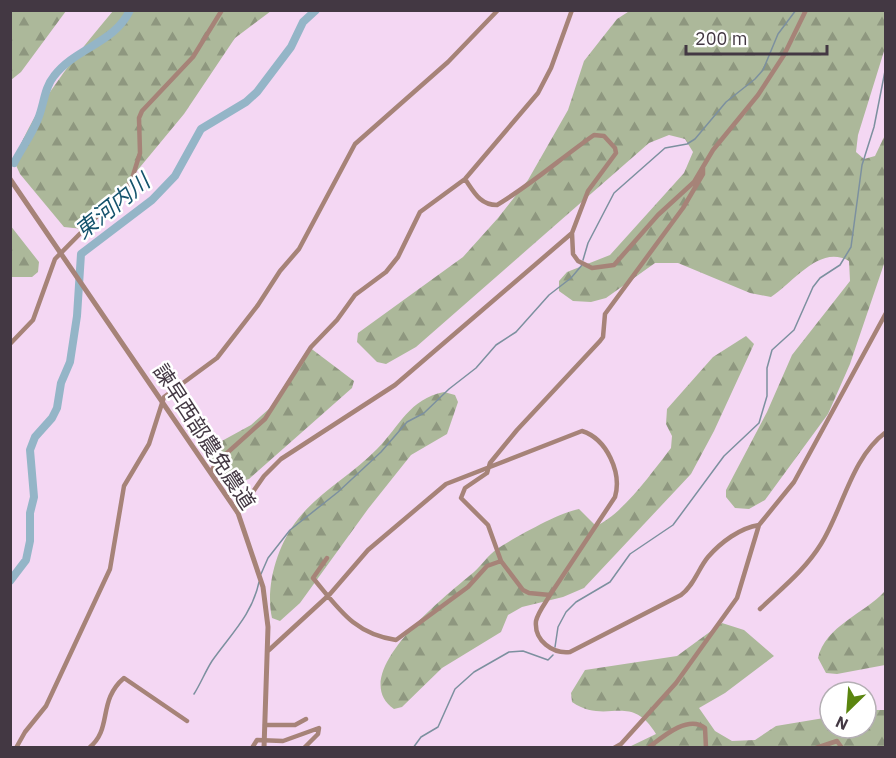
<svg xmlns="http://www.w3.org/2000/svg" width="896" height="758" viewBox="0 0 896 758" font-family="'IBM Plex Sans','Noto Sans JP',sans-serif">
  <style>
    .forest { fill: url(#forest-firs) }
    .lines { fill: none; stroke-linecap: round; stroke-linejoin: round }
    .stream { stroke: #7c909f; stroke-width: 1.5 }
    .river { stroke: #94b5c7; stroke-width: 8 }
    .minor { stroke: #a68378; stroke-width: 4.5 }
    .tertiary { stroke: #a68378; stroke-width: 5 }
    .labels { text-anchor: middle; stroke-width: 5; stroke-linejoin: round; paint-order: stroke }
    .street-label { font-size: 21px; fill: #433843; stroke: #fff }
    .water-label { font-size: 22px; font-style: italic; fill: #15536d; stroke: #fff }
  </style>
  <defs>
    <pattern id="forest-firs" width="22" height="20" patternUnits="userSpaceOnUse" patternTransform="scale(1.5)"><rect width="22" height="20" fill="#acb89a"/><path d="M5 1l3.5 6h-7zM16 11l3.5 6h-7z" fill="#8e977f"/></pattern>
  </defs>
  <rect width="100%" height="100%" fill="#f4d7f3"/>
  <!-- forest -->
  <path class="forest" d="M11,10L66,11L21,72L11,80Z
    M631,10L885,11V48L858,135L856,152L864,159L875,156L885,135V261L850,364L828,414L765,500L749,509L735,508L726,497V490L767,412L792,355L850,281L849,261C820,244 794,282 771,297L750,293L678,263H655L606,298L591,302L573,301L559,291V281L567,272L610,255L684,173L693,152L685,139L669,135L649,143L416,347L386,364L377,362L357,342L358,333L463,257L498,218L528,180L568,110L584,61L617,19Z
    M113,11H271L235,38L184,114L93,224L83,229L64,227L20,174L14,161C36,103 74,58 113,11Z
    M10,225L39,262L38,272L32,277H11Z
    M746,336L754,344L714,431L691,474L584,588L563,597L522,607L508,615L501,632L442,668L402,707L394,709C344,674 448,594 474,572C482,565 488,555 497,549C514,538 560,512 579,509L596,526C623,514 653,471 671,448L672,436L666,424L667,409L713,357Z
    M309,347L354,381L352,388L249,479L231,484L220,478L207,454L209,448L251,425L270,408Z
    M444,392L455,395L458,402L447,434L411,455L368,509L300,603L280,621L272,618C265,587 277,545 298,519C319,492 353,474 377,449C400,426 409,399 444,392Z
    M885,591V665L837,674L826,673L818,658C825,626 864,614 885,591Z
    M722,623L744,630L774,656L725,693L699,708L715,731L732,741L755,740L776,726L830,717V728H866V710H885V747H629L656,734C630,691 607,726 572,702L571,693L585,670L677,656Z"/>
  <g class="lines">
    <!-- stream -->
    <path class="stream" d="M583,260L588,243L614,193L665,148L687,144L695,139L726,102L755,79L763,70L778,34L796,10
      M261,574L268,558L290,530L338,492L381,452L407,422L424,413L449,389L476,368L496,345L516,332L549,295L571,278L582,265
      M555,647L558,627L566,612L576,602L610,582L630,554L673,525L724,456L759,423L767,396V368L772,350L794,330L813,287L820,278L840,265L851,247L862,165L874,127L886,66
      M194,694C201,683 205,672 212,661C231,634 252,615 259,582
      M413,748L421,737L438,727L455,689L474,672L509,652L523,651L548,660L553,655"/>
    <!-- river -->
    <path class="river" d="M14,163C22,148 32,134 38,119C44,105 44,88 54,76C75,48 115,43 130,10
      M10,581L26,560L30,541V513L34,497L30,450L35,437L52,418L57,408L61,383L70,362L77,316L81,254L152,200L175,176L201,129L246,102L257,92L291,47L303,22L316,10"/>
    <!-- minor -->
    <path class="minor" d="M703,168V174L683,208L605,314L603,337L600,341L517,430L490,463L487,473L465,488L461,498L488,525L501,561L523,590L529,593L550,595C546,602 538,612 536,621C534,641 553,654 570,652L681,595C695,584 698,569 708,557C721,542 740,528 759,525
      M465,179C474,192 480,205 497,205C532,184 561,158 594,135L604,136L615,148L616,153L588,191L572,233L573,254L578,261L592,268L614,265L658,215L694,182L713,150L758,95L784,55L806,10
      M10,344L33,320L55,259L131,182L140,153L139,118L142,111L193,57L222,10
      M211,471L217,462L265,419L311,347L337,320L355,295L386,272L398,257L420,212L465,179L538,93L551,68L572,10
      M238,513L264,476L281,459L395,385L572,233
      M327,558L313,578C339,609 354,634 396,640L468,587L487,566L501,561
      M760,609C782,588 805,570 821,544C843,509 851,458 886,432
      M269,650L330,594L368,550L446,484L582,431C607,439 622,473 615,497L550,595
      M265,725H295L306,719
      M16,748L25,732L46,706L110,569L124,486L149,444L164,397L217,358L258,305L280,271L299,249L355,144L448,62L498,10
      M89,748C113,729 97,701 124,678L187,721
      M252,748L257,740L283,741L319,728L318,734L304,748
      M614,748L621,744L676,683L737,598L759,525L794,482L886,313
      M648,748C661,738 688,714 705,728L706,748
      M816,748L837,741L842,748"/>
    <!-- tertiary -->
    <path class="tertiary" d="M10,179L238,513L263,587L268,627L264,748"/>
  </g>
  <g class="labels">
    <!-- street labels -->
    <g class="street-label">
      <text transform="translate(204 437) rotate(57)" y="7">諫早西部農免農道</text>
    </g>
    <!-- water labels -->
    <g class="water-label">
      <text transform="translate(112 206) rotate(-39)" y="8">東河内川</text>
    </g>
  </g>
  <!-- border -->
  <rect width="896" height="758" fill="none" stroke="#433843" stroke-width="24"/>
  <!-- north arrow -->
  <g transform="translate(848 710) rotate(205)"><circle r="28" fill="#ffffff" stroke="#b4afb4" stroke-width="1.5"/>
  <path d="M0-4.5L10 22L0 15L-10 22Z" fill="#5a850f"/>
  <text y="-9" font-size="16" font-weight="bold" text-anchor="middle" fill="#433843">N</text>
  </g>
  <!-- scale -->
  <path d="M686 45v9h141v-9" fill="none" stroke="#433843" stroke-width="3"/>
  <text x="695" y="45" font-size="18" fill="#433843" stroke="#ffffff" stroke-width="4.5" paint-order="stroke">200 m</text>
</svg>
